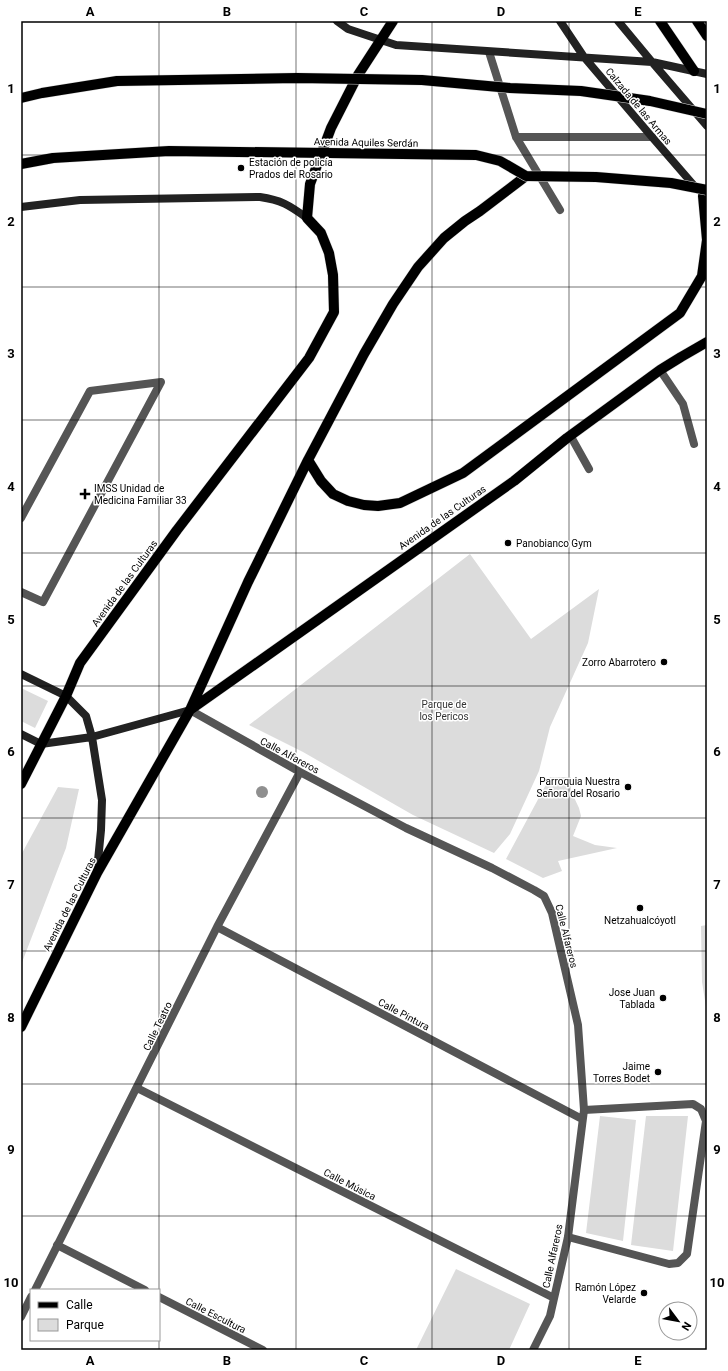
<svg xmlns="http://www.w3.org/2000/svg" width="728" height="1371" viewBox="0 0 728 1371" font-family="Roboto,sans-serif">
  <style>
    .green { fill: #dcdcdc }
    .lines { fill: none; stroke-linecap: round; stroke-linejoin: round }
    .primary-casing { stroke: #dbdbdb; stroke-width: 11 }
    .lane { stroke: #555; stroke-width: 8 }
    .street { stroke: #555; stroke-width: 8 }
    .secondary { stroke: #222; stroke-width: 8 }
    .primary { stroke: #000; stroke-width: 10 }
    .primary-bridge-casing { stroke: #dbdbdb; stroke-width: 11; stroke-linecap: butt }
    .primary-bridge { stroke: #000; stroke-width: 10 }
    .tree { fill: #8f8f8f }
    .grid { fill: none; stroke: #000; stroke-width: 1; stroke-opacity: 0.55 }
    .poi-dot { fill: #000; stroke: #fff; stroke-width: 1.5 }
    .labels { text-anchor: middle; stroke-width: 3; stroke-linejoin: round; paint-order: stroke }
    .street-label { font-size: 10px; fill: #000; stroke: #fff }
    .poi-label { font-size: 10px; fill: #000; stroke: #fff; text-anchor: end }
    .park-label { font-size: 10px; fill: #333; stroke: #fff }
    .neatline { fill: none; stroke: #000; stroke-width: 1.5 }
    .grid-label { font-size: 13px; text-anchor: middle; font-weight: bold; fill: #000 }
  </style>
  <rect width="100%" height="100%" fill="#fff"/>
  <!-- green -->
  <path class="green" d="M470,554L531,639L599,589L588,643L550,727L539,771L510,834L494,853L413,815L303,752L249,725Z
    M21,688L48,701L35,728L21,721Z
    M550,777H571V791L579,808L581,816L573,836L595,845L617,848L558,861L562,871L543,878L506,859Z
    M58,787L79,789L66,848L21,965V855Z
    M707,925V1013L702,982L701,926Z
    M600,1116L636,1120L623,1241L586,1233Z
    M646,1116H688L673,1251L631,1245Z
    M456,1269L530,1304L509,1350H416Z"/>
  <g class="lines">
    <!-- primary casing -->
    <g class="primary-casing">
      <path id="primary" d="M660,21L694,71
        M697,21L707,36
        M308,460L321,481L333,494L348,501L364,505L378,506L400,503L463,473L680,313L702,276L707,240L703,196
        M190,710L248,582L308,460L364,354L393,304L418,267L444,238L465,221L480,211L526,176
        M21,784L66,696L80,663L177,530L309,358L334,312L333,275L329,253L321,233L307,218L310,184L331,128L358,75L393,21
        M21,1027L97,873L190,710L514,481L567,438L660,370L681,357L707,342"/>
    </g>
    <!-- lane -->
    <path class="lane" d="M489,52L516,137L560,210
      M516,137H652
      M660,370L683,404L694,444
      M570,435L589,469
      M21,518L90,391L161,382L43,602L21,592
      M568,1237L669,1264L678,1263L687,1254L706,1121L701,1109L693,1104L584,1110"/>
    <!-- street -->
    <path class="street" d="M190,710L300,772L406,828L492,868L534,890L544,896L552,913L578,1025L584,1110L568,1237L550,1316L533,1350
      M217,927L582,1119
      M137,1088L554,1298
      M57,1245L145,1290
      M35,1290L217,927L300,772
      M159,1297L263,1350
      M21,1317L31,1297"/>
    <!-- secondary -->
    <path class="secondary" d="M337,21L348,29L396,45L652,62L707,74
      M560,21L584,57L652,137L697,189
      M618,21L652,62L707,126
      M21,207L80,200L260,197C281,200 289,205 307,218
      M21,674L66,696L86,716L92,737L102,800L101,830L97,871
      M21,734L41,744L92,737L190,710"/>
    <!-- primary -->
    <use href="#primary" class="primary"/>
    <!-- primary-bridge casing -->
    <g class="primary-bridge-casing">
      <path id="primary-bridge" d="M21,98L42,93L117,81L297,78L422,80L510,88L581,91L650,101L707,114
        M21,164L53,158L169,151L476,155L500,161L526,176L596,177L671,183L707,190"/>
    </g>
    <!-- primary-bridge -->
    <use href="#primary-bridge" class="primary-bridge"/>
  </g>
  <!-- trees -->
  <circle class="tree" cx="262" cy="792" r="6"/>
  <!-- grid -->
  <path class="grid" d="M159,21V1290M296,21V1350M432,21V1350M569,21V1350M21,155H707M21,287H707M21,420H707M21,553H707M21,686H707M21,818H707M21,951H707M21,1084H707M21,1216H707M159,1340V1350"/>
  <!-- markers -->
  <g class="poi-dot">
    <circle cx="241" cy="168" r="4"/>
    <path d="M83 488h4v4h4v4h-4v4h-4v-4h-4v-4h4z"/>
    <circle cx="508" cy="543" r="4"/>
    <circle cx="664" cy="662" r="4"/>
    <circle cx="628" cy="787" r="4"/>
    <circle cx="640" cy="908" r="4"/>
    <circle cx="663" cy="998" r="4"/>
    <circle cx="658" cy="1072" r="4"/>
    <circle cx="644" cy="1293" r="4"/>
  </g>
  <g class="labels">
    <!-- street labels -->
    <g class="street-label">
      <text transform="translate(639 106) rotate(50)" y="4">Calzada de las Armas</text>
      <text transform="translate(366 142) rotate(1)" y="4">Avenida Aquiles Serdán</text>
      <text transform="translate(442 517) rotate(-35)" y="4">Avenida de las Culturas</text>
      <text transform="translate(124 583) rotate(-54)" y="4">Avenida de las Culturas</text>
      <text transform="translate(290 755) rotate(28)" y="4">Calle Alfareros</text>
      <text transform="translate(69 904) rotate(-63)" y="4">Avenida de las Culturas</text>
      <text transform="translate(567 936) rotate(76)" y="4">Calle Alfareros</text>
      <text transform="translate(404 1014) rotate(28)" y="4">Calle Pintura</text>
      <text transform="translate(157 1026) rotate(-64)" y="4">Calle Teatro</text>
      <text transform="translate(350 1184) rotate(27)" y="4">Calle Música</text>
      <text transform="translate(552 1256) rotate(-78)" y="4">Calle Alfareros</text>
      <text transform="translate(216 1315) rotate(27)" y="4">Calle Escultura</text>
    </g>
    <!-- poi labels -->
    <g class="poi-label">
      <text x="249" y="166" text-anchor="start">Estación de policía<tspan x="249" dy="12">Prados del Rosario</tspan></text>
      <text x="94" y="492" text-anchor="start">IMSS Unidad de<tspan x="94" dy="12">Medicina Familiar 33</tspan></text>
      <text x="516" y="547" text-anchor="start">Panobianco Gym</text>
      <text x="656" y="666">Zorro Abarrotero</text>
      <text x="620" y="785">Parroquia Nuestra<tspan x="620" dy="12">Señora del Rosario</tspan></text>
      <text x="640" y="924" text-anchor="middle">Netzahualcóyotl</text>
      <text x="655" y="996">Jose Juan<tspan x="655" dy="12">Tablada</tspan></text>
      <text x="650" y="1070">Jaime<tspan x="650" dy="12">Torres Bodet</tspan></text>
      <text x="636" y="1291">Ramón López<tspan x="636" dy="12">Velarde</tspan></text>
    </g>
    <!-- park labels -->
    <g class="park-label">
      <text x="444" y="708">Parque de<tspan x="444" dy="12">los Pericos</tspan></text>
    </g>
  </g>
  <!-- border -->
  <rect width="728" height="1371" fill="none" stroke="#ffffff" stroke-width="44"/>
  <!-- legend -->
  <rect x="30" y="1289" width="130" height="52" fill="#ffffff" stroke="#999999"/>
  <rect x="38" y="1302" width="20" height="6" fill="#000000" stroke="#999999"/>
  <text x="66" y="1309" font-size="12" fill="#000000">Calle</text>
  <rect x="38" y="1319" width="20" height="12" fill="#dcdcdc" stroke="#999999"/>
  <text x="66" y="1329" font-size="12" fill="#000000">Parque</text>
  <!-- north arrow -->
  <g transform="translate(678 1321) rotate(122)"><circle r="19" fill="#ffffff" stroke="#999999"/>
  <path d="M0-3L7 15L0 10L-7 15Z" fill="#000000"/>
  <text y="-6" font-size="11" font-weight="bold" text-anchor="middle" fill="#000000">N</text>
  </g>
  <rect x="22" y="22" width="684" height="1327" class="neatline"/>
  <g class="grid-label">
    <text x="90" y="16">A</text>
    <text x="227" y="16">B</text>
    <text x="364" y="16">C</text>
    <text x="501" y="16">D</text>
    <text x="638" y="16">E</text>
    <text x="11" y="93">1</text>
    <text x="717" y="93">1</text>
    <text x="11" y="226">2</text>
    <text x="717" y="226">2</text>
    <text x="11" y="358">3</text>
    <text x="717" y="358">3</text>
    <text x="11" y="491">4</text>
    <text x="717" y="491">4</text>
    <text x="11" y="624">5</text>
    <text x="717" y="624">5</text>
    <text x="11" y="756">6</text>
    <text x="717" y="756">6</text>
    <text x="11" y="889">7</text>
    <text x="717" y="889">7</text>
    <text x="11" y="1022">8</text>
    <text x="717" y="1022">8</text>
    <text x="11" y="1154">9</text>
    <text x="717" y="1154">9</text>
    <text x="11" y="1287">10</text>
    <text x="717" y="1287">10</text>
    <text x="90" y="1365">A</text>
    <text x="227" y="1365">B</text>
    <text x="364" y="1365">C</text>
    <text x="501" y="1365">D</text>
    <text x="638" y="1365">E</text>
  </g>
</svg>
